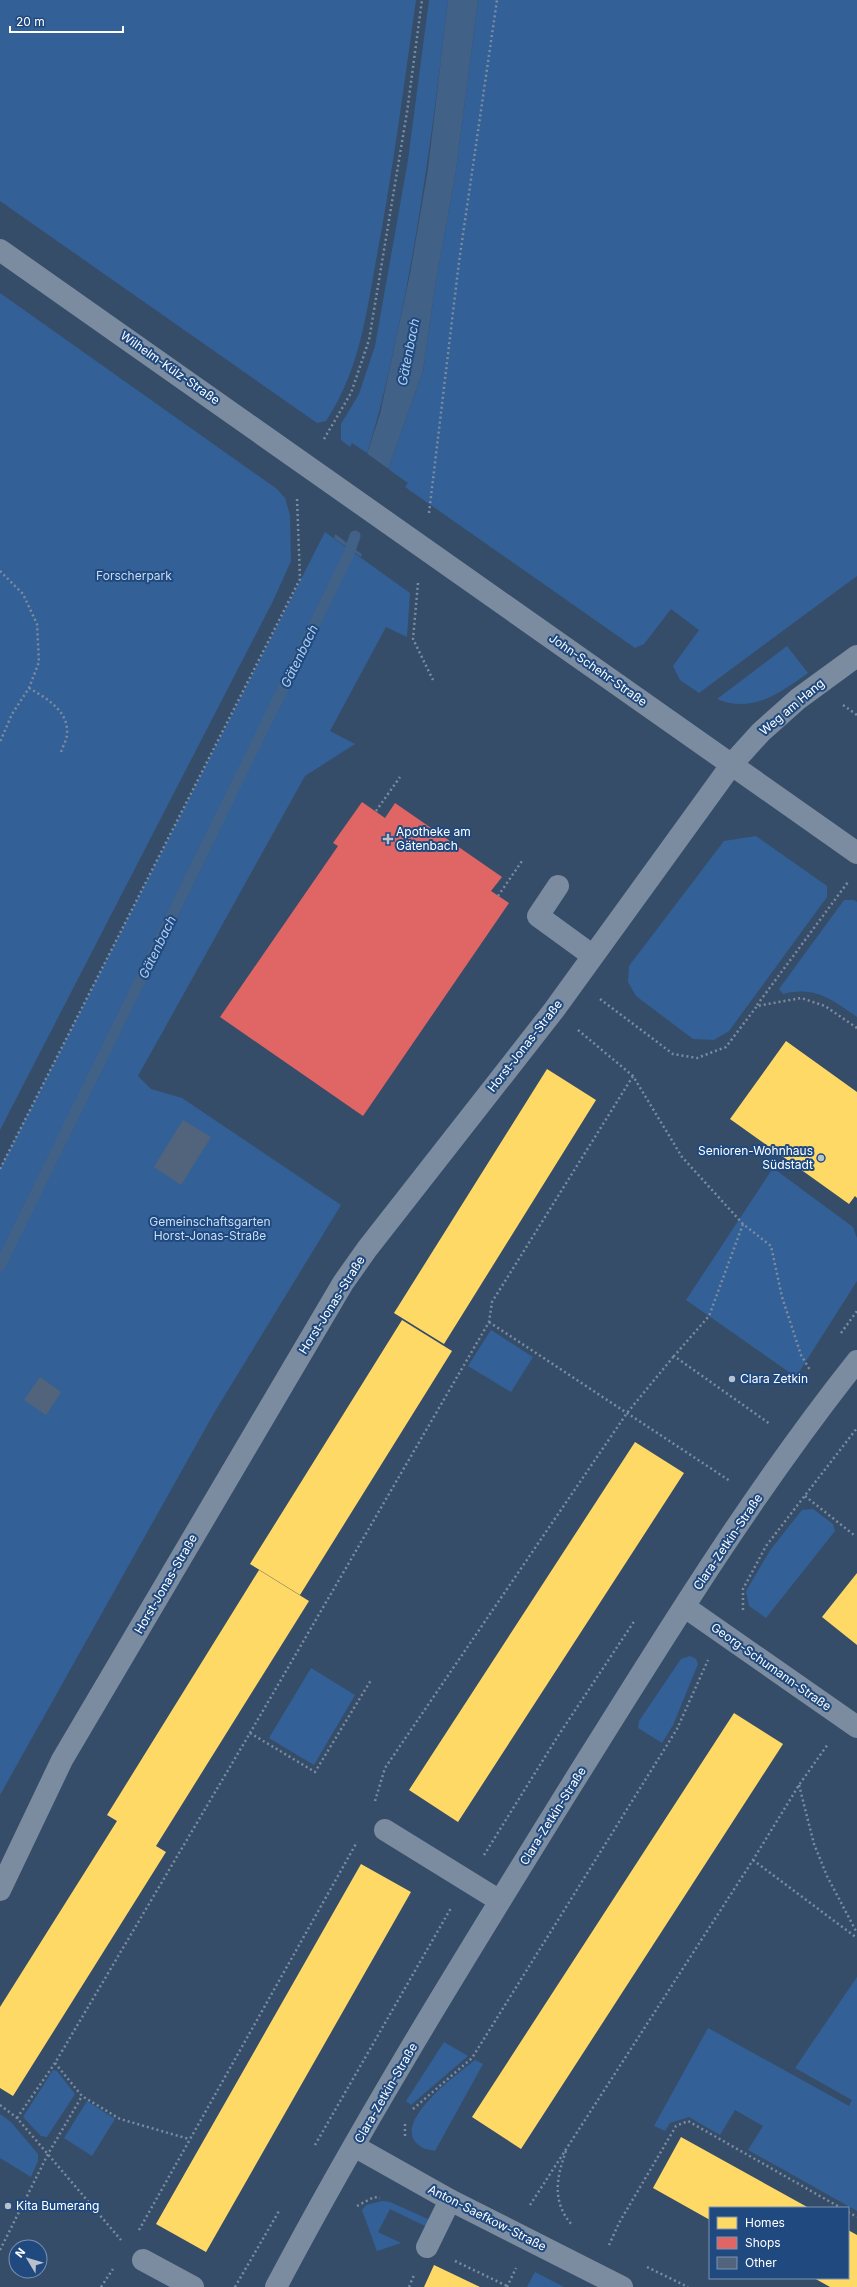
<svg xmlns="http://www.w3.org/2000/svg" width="857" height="2287" viewBox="0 0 857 2287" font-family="Inter,sans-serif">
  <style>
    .green { fill: #336096 }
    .water { fill: #426187 }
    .pier { fill: #364d69 }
    .homes { fill: #ffd966 }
    .shops { fill: #e06666 }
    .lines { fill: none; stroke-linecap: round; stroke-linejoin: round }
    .stream { stroke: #426187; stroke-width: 11 }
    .building { fill: #52647b }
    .path { stroke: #7b8ca0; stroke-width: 2.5; stroke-dasharray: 2 3; stroke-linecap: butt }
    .minor { stroke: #7b8ca0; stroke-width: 22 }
    .poi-dot { fill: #b9c1ca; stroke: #204a7f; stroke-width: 1.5 }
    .labels { text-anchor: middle; stroke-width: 4; stroke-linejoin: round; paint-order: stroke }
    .street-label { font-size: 12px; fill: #fff; stroke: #204a7f }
    .park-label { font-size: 12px; fill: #c8ddf6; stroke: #204a7f }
    .poi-label { font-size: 12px; fill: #fff; stroke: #204a7f; text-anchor: start }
    .water-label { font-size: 13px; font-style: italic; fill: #afcdef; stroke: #204a7f }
  </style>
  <rect width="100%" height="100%" fill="#364d69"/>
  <!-- green -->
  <path class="green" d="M0,0H416C404,85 393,170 377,255C366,315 360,369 326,421L317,423L0,201Z
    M429,0H448C435,111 421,221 398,330C389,372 380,413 367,453L352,443L350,447L341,440V424L359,394L375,346L408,160Z
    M478,0H857V576L699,693L680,680L673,666L699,630L671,609L644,644L635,648L405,487L408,483L388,469L423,371L436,280L455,177Z
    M0,293L277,489L285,498L290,515L291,561L273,601L0,1130Z
    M325,532L410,593L407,637L386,627L330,731L355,744L305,776L138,1076L151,1089L182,1098L341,1205L214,1413L0,1795V1169Z
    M787,646L808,673C780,693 752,714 717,699Z
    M756,836L827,886V897L729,1031L714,1040L693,1039L636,996L628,982L629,966L724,841Z
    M844,900H854L857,902V1017C831,999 815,986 783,994L779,989Z
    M773,1168L853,1227L857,1238V1281L796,1377L686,1300Z
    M491,1330L533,1357L511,1392L468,1366Z
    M813,1509L833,1524L835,1531L766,1618L749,1606L746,1591L771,1549L802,1510Z
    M690,1656L696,1659L698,1664L673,1725L662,1743L638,1728L639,1721L681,1659Z
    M311,1668L355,1695L314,1765L269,1738Z
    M857,1977V2211L748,2150L763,2126L735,2110L720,2135L689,2117L670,2123L665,2131L654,2126L708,2028L849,2106L852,2100L795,2068Z
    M444,2042L468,2056L411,2105L406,2101Z
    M475,2060L483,2064L435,2151C431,2150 423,2149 420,2146C388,2124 459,2073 475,2060Z
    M53,2070L57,2071L75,2094L47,2137L41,2136L23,2117Z
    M87,2101L115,2119L92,2156L64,2138Z
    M0,2114L11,2122L38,2154V2161L31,2177L0,2158Z
    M382,2201L390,2202L430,2220L427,2227L390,2209L378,2232L401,2243L377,2251L362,2210L366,2205Z
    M535,2272L564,2287H527Z"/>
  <!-- water -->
  <path class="water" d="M448,0H478L455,177L436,280L423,371L388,469L361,557L334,538L367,454L380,414L410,274L428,169Z"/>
  <!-- pier -->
  <path class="pier" d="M365,452L390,470L364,556L334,533Z"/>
  <!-- homes -->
  <path class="homes" d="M786,1041L857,1092V1198L855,1196L849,1204L730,1119Z
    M547,1069L596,1100L444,1344L394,1313Z
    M402,1320L452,1351L300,1595L250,1564Z
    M635,1442L684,1473L458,1822L409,1790Z
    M259,1570L309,1601L156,1846L166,1852L13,2096L0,2088V2007L117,1821L107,1815Z
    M857,1573V1645L822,1617Z
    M734,1713L783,1744L521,2149L472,2117Z
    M361,1864L411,1892L206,2252L156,2224Z
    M681,2137L809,2208H710V2220L653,2188Z
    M848,2230L857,2235V2287H830L814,2278H848Z
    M434,2265L480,2287H424Z"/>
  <!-- shops -->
  <path class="shops" d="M362,802L385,818L395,803L502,877L491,891L509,903L363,1116L220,1017L338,846L333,843Z"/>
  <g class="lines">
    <!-- stream -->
    <path class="stream" d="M0,1266L348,556L355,536"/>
  </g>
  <!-- building -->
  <path class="building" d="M183,1120L211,1137L181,1185L154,1167Z
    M40,1377L61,1392L46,1415L24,1400Z"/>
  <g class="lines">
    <!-- path -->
    <path class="path" d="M324,439L351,393L369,340L407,112L422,0
      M429,513L459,262L497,0
      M0,571L23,594L37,624L39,662L29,688L12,714L0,742
      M418,583L413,639L433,680
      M29,688C46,698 69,711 67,734C67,739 63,746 61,752
      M843,705L857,715
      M376,811L400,777
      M498,896L522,861
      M600,999L673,1054L697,1058L726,1047L757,1006L801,998L825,1006L857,1028
      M757,1005L848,882
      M578,1030L633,1076L682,1157L743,1224L771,1246L782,1297L801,1355L810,1370
      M0,1169L300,579L297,498
      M743,1224L709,1316L674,1356L770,1424
      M489,1322L730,1481
      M841,1333L857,1311
      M805,1496L854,1535
      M743,1610V1589L766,1546L857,1428
      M250,1733L315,1772L371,1680
      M799,1785L814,1844L827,1876L857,1933
      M375,1801L385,1768L627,1413L674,1356
      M484,1855L558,1736L635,1620
      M753,1860L857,1938
      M55,2063L82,2096L120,2119L189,2139
      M0,2105L17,2118L121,2240
      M413,2109L472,2058L677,1729L708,1660
      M17,2118L55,2063L250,1733L489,1322L492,1302L633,1076
      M405,2124V2139
      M315,2145L451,1908
      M566,2151C556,2179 552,2202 572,2225
      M530,2205L753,1860L799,1785L828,1744
      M357,2206L374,2197L380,2198
      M848,2212L857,2217
      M139,2230L357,1842
      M609,2245L619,2223L676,2126L688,2121L841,2208
      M0,2250L48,2154L82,2096
      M455,2261L507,2286
      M647,2267L688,2287
      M101,2287L113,2269
      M235,2287L279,2211
      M409,2287L414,2275
      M507,2287L516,2268"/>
    <!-- minor -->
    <path class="minor" d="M0,250L857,853
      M558,886L538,916L593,956
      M685,1607L857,1727
      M385,1830L500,1901
      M0,1890L62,1760L343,1283L367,1249L554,1010L732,764L761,732L798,699L857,656
      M354,2146L450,2200L622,2287
      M427,2247L450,2200
      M143,2260L193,2287
      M276,2287C365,2118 466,1956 566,1794C658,1647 749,1497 857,1361"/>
  </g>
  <!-- markers -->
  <g class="poi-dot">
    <path d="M386 833h4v4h4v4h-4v4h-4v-4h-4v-4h4z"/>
    <circle cx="821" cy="1158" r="4"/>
    <circle cx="732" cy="1379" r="4"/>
    <circle cx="8" cy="2206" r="4"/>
  </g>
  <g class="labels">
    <!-- street labels -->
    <g class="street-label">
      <text transform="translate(170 368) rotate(35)" y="4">Wilhelm-Külz-Straße</text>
      <text transform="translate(598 670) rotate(35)" y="4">John-Schehr-Straße</text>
      <text transform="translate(792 707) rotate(-40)" y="4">Weg am Hang</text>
      <text transform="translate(525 1046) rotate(-52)" y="4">Horst-Jonas-Straße</text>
      <text transform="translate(332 1305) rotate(-58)" y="4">Horst-Jonas-Straße</text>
      <text transform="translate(728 1542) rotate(-56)" y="4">Clara-Zetkin-Straße</text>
      <text transform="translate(166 1584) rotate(-60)" y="4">Horst-Jonas-Straße</text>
      <text transform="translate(771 1667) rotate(35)" y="4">Georg-Schumann-Straße</text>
      <text transform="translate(553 1816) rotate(-58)" y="4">Clara-Zetkin-Straße</text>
      <text transform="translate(386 2093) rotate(-60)" y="4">Clara-Zetkin-Straße</text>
      <text transform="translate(487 2218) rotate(27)" y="4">Anton-Saefkow-Straße</text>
    </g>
    <!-- park labels -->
    <g class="park-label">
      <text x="134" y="580">Forscherpark</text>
      <text x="210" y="1226">Gemeinschaftsgarten<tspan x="210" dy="14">Horst-Jonas-Straße</tspan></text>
    </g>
    <!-- poi labels -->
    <g class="poi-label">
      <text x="396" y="836">Apotheke am<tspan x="396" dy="14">Gätenbach</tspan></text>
      <text x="813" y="1155" text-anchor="end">Senioren-Wohnhaus<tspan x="813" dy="14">Südstadt</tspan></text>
      <text x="740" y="1383">Clara Zetkin</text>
      <text x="16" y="2210">Kita Bumerang</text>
    </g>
    <!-- water labels -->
    <g class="water-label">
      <text transform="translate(408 352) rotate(-79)" y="5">Gätenbach</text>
      <text transform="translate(299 656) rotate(-64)" y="5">Gätenbach</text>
      <text transform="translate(157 947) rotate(-64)" y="5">Gätenbach</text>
    </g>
  </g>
  <!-- legend -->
  <rect x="709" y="2207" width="140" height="72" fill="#204a7f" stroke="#7992b2"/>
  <rect x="717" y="2217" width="20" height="12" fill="#ffd966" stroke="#7992b2"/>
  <text x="745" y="2227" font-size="12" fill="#ffffff">Homes</text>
  <rect x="717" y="2237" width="20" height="12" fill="#e06666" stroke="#7992b2"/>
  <text x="745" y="2247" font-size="12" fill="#ffffff">Shops</text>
  <rect x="717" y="2257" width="20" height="12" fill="#52647b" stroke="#7992b2"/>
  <text x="745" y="2267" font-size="12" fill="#ffffff">Other</text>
  <!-- north arrow -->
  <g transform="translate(28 2259) rotate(308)"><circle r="19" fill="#204a7f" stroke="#7992b2"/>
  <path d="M0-3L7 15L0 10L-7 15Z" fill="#b9c1ca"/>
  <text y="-6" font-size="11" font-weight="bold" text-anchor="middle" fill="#ffffff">N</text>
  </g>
  <!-- scale -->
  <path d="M10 26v6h113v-6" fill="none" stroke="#ffffff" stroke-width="2"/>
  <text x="16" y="26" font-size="12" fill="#ffffff" stroke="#204a7f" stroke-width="3" paint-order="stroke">20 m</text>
</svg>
